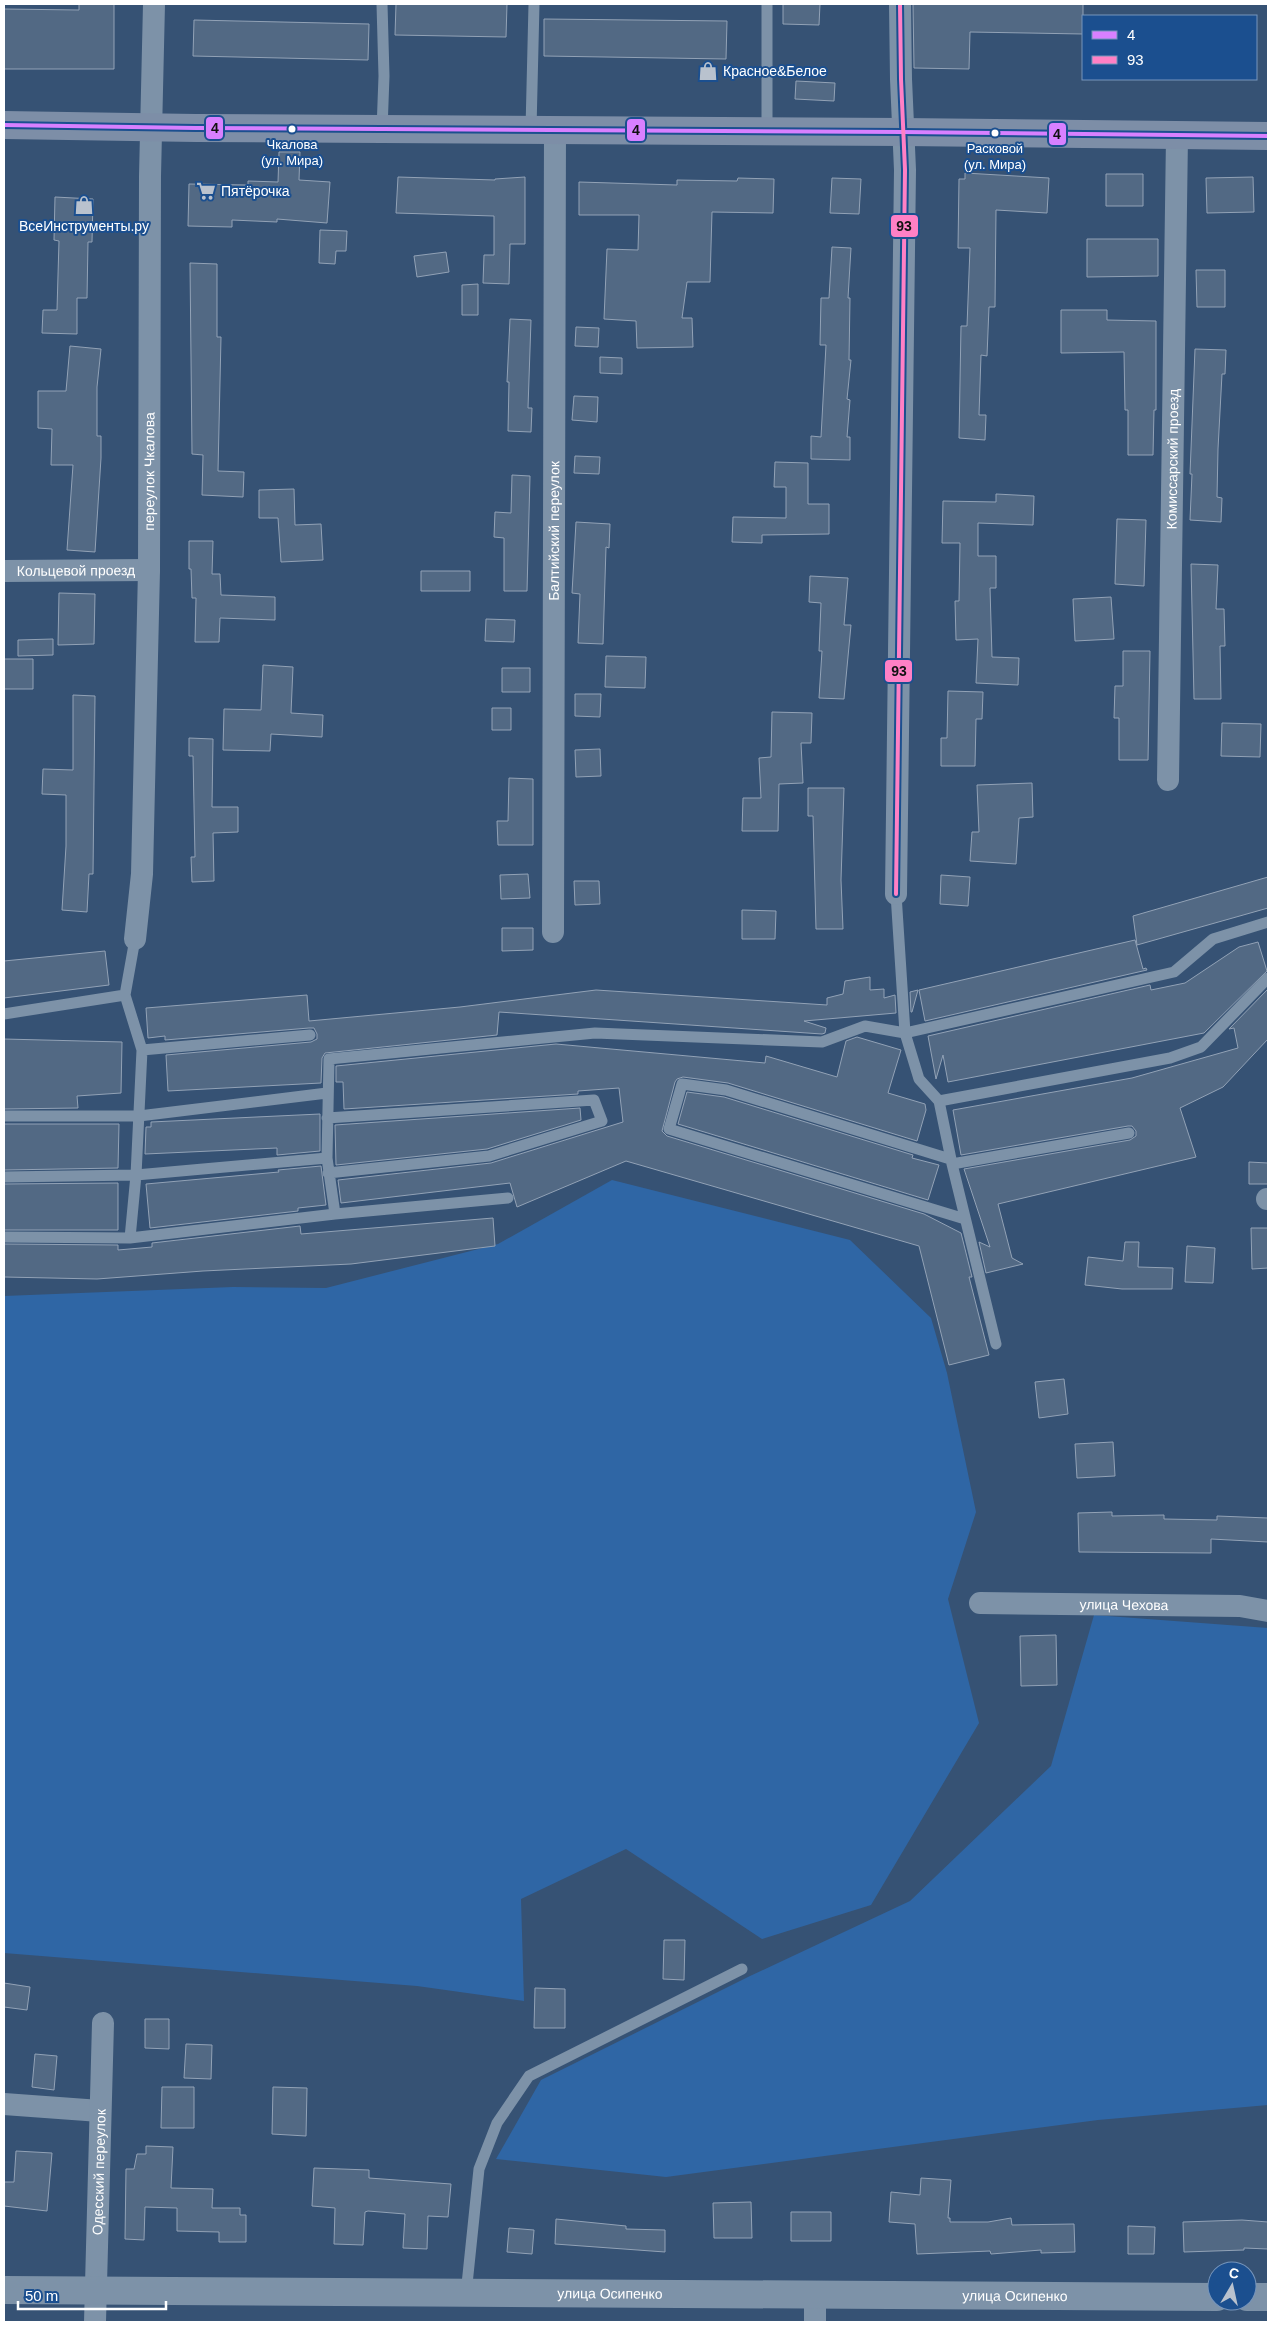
<svg xmlns="http://www.w3.org/2000/svg" width="1272" height="2326" viewBox="0 0 1272 2326" font-family="Helvetica,sans-serif">
  <style>
    .green { fill: #2f66a5 }
    .building { fill: #526984; stroke: #92a2b6 }
    .lines { fill: none; stroke-linecap: round; stroke-linejoin: round }
    .service { stroke: #7d92a8; stroke-width: 11 }
    .minor { stroke: #7d92a8; stroke-width: 22 }
    .tertiary { stroke: #7d92a8; stroke-width: 28 }
    .primary { stroke: #7d8ea7; stroke-width: 28 }
    .bus-1-casing { stroke: #1b4f8f; stroke-width: 8 }
    .bus-2-casing { stroke: #1b4f8f; stroke-width: 8 }
    .bus-1 { stroke: #d880ff; stroke-width: 4 }
    .bus-2 { stroke: #ff80c5; stroke-width: 4 }
    .bus-dot { fill: #fff; stroke: #1b4f8f; stroke-width: 2 }
    .labels { text-anchor: middle; stroke-width: 4; stroke-linejoin: round; paint-order: stroke }
    .bus-label { font-size: 13px; fill: #fff; stroke: #1b4f8f }
    .poi-label { font-size: 14px; fill: #fff; stroke: #1b4f8f; text-anchor: start }
    .street-label { font-size: 14px; fill: #fff; stroke: #1b4f8f }
    .line-badge { stroke: #1b4f8f; stroke-width: 2 }
    .pale-badge-label { font-size: 14px; text-anchor: middle; font-weight: bold; fill: #111 }
  </style>
  <rect width="100%" height="100%" fill="#365274"/>
  <!-- green -->
  <path class="green" d="M612,1180L850,1240L931,1318L947,1373L976,1512L948,1599L979,1723L871,1905L762,1939L626,1849L521,1899L524,2001L417,1986L4,1953V1296L233,1287L326,1288L498,1244Z
    M1094,1615L1268,1628V2105L1098,2120L666,2177L496,2159L541,2080L750,1976L910,1901L1051,1766Z"/>
  <!-- building -->
  <path class="building" d="M79,4H114V69H4V9L79,10Z
    M396,4H507L506,37L395,35Z
    M783,4H820L819,25L783,24Z
    M913,4H1083V34L970,32L969,69L914,68Z
    M544,19L727,21L726,59L544,56Z
    M194,20L369,24L368,60L193,56Z
    M796,81L835,83L834,101L795,99Z
    M279,152H300L299,180L330,182L327,223L277,219V222L232,220V227L188,226L189,184L248,185V181L278,182Z
    M965,173L1049,178L1047,213L996,210L995,307H989L987,356L981,355L979,415H986L985,440L959,438L961,326H967L970,248H958L959,179H965Z
    M1106,174H1143V206H1106Z
    M398,177L495,180V179L525,177V244H510L509,284L483,283L484,255H494V216L396,213Z
    M1253,177L1254,212L1207,213L1206,178Z
    M738,178L774,179L773,213L712,212L710,282H687L682,318H692L693,347L637,348L636,321L604,319L607,249L638,250L639,215H579V182L677,185V180L737,181Z
    M832,178L861,179L859,214L830,213Z
    M55,197L93,199L92,242H88L87,298H77V334L42,333L43,310H57L59,241L54,240Z
    M320,230L347,231L346,251H336L335,264L319,263Z
    M1087,239H1158V276L1087,277Z
    M832,247L851,248L848,298H850L849,360H851L847,399L850,400L847,437H850V460L811,459V436L821,437L826,345H820L821,298H829Z
    M446,252L449,272L417,277L414,256Z
    M190,263L217,264V337H221L218,471L244,472L243,497L202,495L203,455L192,454Z
    M1196,270H1225V307H1197Z
    M478,284V315H462V285Z
    M1061,310H1107V320L1156,321V410H1154L1153,455H1128V410H1125L1124,352L1061,353Z
    M510,319L531,320L528,408H532L531,432L508,431L509,382H507Z
    M576,327L599,328L598,347L575,346Z
    M70,346L101,349L97,387V436H101V458L95,552L67,550L73,465H51L52,429L38,428V391H66Z
    M1195,349L1226,350L1225,374H1222L1218,449L1217,497L1222,498L1221,522L1190,520L1192,474H1190Z
    M600,357L622,358V374L600,373Z
    M574,396L598,397L597,422L572,420Z
    M575,456L600,457L599,474L574,473Z
    M775,462L808,463V504H829V534L762,535V543L732,542L733,517L786,518V487H774Z
    M512,475L530,476L527,591H504V538L494,537L495,512L511,513Z
    M294,489L295,525L321,524L323,560L281,562L278,518H259V490Z
    M996,494L1034,496L1033,525L978,523V556H996V588H990L992,657L1019,658L1018,685L976,683L978,639L956,640L955,601H959L960,543H942L943,501L996,502Z
    M1117,519L1146,520L1144,586L1115,584Z
    M576,522L610,524L609,548L606,547L603,644L578,643L580,594L572,593Z
    M189,541H213L212,574H220L221,595L275,597V620L220,618L219,642H195L196,598H192L191,569H189Z
    M1191,564L1218,565L1216,609H1224L1225,646H1220L1221,699H1194Z
    M421,571H470V591H421Z
    M810,576L848,578L844,625H851L844,699L819,698L822,651H819L821,603L809,602Z
    M59,593L95,594L94,644L58,645Z
    M1111,597L1114,639L1075,641L1073,599Z
    M486,619L515,620L514,642L485,641Z
    M53,639V655L18,656V640Z
    M1123,651H1150L1148,760H1119V718H1114L1115,686H1123Z
    M606,656L646,657L645,688L605,687Z
    M4,659H33V689H4Z
    M263,665L293,667L291,713L323,715L322,737L271,734L270,751L223,750L224,709L261,710Z
    M502,668H530V692H502Z
    M948,691L983,692L982,719H976L975,766H941V738H947Z
    M575,694H601L600,717L575,716Z
    M73,695L95,696L93,874H89L87,912L62,910L66,846V795L42,794L43,769L73,770Z
    M492,708H511V730H492Z
    M772,712L812,713L811,743H801L803,783L779,784L778,831H742L743,798H761L759,758L771,757Z
    M1222,723L1261,724L1260,757L1221,756Z
    M189,738L213,739L212,807H238V832L213,833L214,881L192,882L191,857H195L193,756H189Z
    M600,749L601,776L576,777L575,750Z
    M509,778L533,779V845H498L497,821H508Z
    M1032,783L1033,817L1019,818L1016,864L970,861L972,832H979L977,785Z
    M808,788H844L841,880L843,929H816L813,816H808Z
    M528,874L530,898L501,899L500,875Z
    M941,875L970,877L968,906L940,904Z
    M1268,877V908L1137,945L1133,916Z
    M574,881H599L600,904L575,905Z
    M742,910L776,911L775,939H742Z
    M502,928H533V950L502,951Z
    M1135,940L1143,969L1146,968L1147,970L925,1021L919,990Z
    M1258,942L1267,971L1204,1033L948,1082L943,1055L936,1079L928,1036L1150,985L1151,990L1185,983L1239,947Z
    M105,951L109,985L4,998V961Z
    M870,977V990L884,989V998L895,995L896,1013L804,1021L826,1028L825,1033L822,1034L499,1012L497,1035L325,1053L322,1058L321,1083L168,1091L166,1055L311,1042L317,1039V1034L314,1028H309L165,1040V1036L148,1038L146,1008L307,995L309,1021L460,1007L596,990L827,1005V998L843,994L845,981Z
    M1268,989V1039L1223,1087L1180,1108L1196,1157L998,1204L1012,1258L1023,1264L986,1273L979,1242L990,1247L964,1169L1130,1140L1136,1136V1131L1132,1126H1128L961,1155L953,1110L1132,1078L1238,1048L1234,1028L1229,1029Z
    M918,990L912,1012H911L910,992Z
    M857,1037L901,1050L888,1093L925,1104L926,1110L917,1141L728,1083L683,1077L677,1079L675,1082L662,1131L667,1136L924,1214L961,1233L972,1277H969L989,1355L949,1365L919,1246L626,1161L517,1207L510,1183L341,1203L338,1180L491,1163L623,1122L619,1088L578,1091V1094L344,1109L343,1082H336V1066L556,1044L765,1063L766,1056L837,1077L846,1041Z
    M4,1039L122,1042L121,1093L77,1096L78,1108L4,1109Z
    M687,1092L724,1097L913,1155L912,1158L939,1165L928,1200L678,1124Z
    M580,1108L581,1120L487,1149L336,1165L335,1125Z
    M320,1114V1151L277,1155V1148L145,1154L146,1127H151V1122Z
    M4,1124H119L118,1168L4,1170Z
    M1249,1162L1268,1163V1184H1249Z
    M321,1166L326,1205L298,1208V1211L150,1228L146,1184L279,1172L278,1170Z
    M118,1183V1230H4V1184Z
    M493,1218L495,1246L351,1264L203,1271L97,1279L4,1277V1244L118,1245V1250L152,1247V1243L300,1226L301,1234Z
    M1251,1228H1268V1268L1252,1269Z
    M1125,1242H1139L1138,1267L1173,1268L1172,1289H1122L1085,1285L1088,1257L1123,1261Z
    M1187,1246L1215,1248L1213,1283L1185,1282Z
    M1064,1379L1068,1414L1039,1418L1035,1382Z
    M1113,1442L1115,1476L1077,1478L1075,1444Z
    M1112,1512V1516L1164,1515V1519L1217,1520V1516L1268,1518V1542L1211,1539V1553L1079,1552L1078,1513Z
    M1056,1635L1057,1685L1021,1686L1020,1636Z
    M664,1940H685L684,1980L663,1979Z
    M4,1983L30,1987L27,2010L4,2007Z
    M535,1988L565,1989V2028H534Z
    M145,2019H169V2049L145,2048Z
    M186,2044L212,2045L211,2079L184,2078Z
    M35,2054L57,2056L54,2090L32,2087Z
    M162,2087H194V2128H161Z
    M273,2087L307,2088L306,2136L272,2134Z
    M146,2146L173,2147L171,2188L213,2189L212,2208H240V2215H246V2242H219V2232L177,2231V2208L145,2207L144,2240L125,2239L126,2169H134L137,2154H146Z
    M16,2151L52,2153L47,2211L4,2206V2182H14Z
    M314,2168L369,2170V2178L451,2184L448,2217L428,2216L427,2249L403,2248L405,2214L368,2211L365,2212L363,2245L334,2244L335,2208L312,2206Z
    M921,2178L951,2180L948,2218H950V2222H988L1011,2218L1012,2225L1074,2224L1075,2252L1041,2253V2250L991,2254L990,2251L917,2254L915,2224L889,2222L891,2192L920,2195Z
    M751,2202L752,2238H714L713,2203Z
    M791,2212H831V2241H791Z
    M556,2219L626,2226V2229L665,2230V2252L555,2244Z
    M1242,2220L1268,2222V2249L1244,2248V2250L1184,2252L1183,2222Z
    M1128,2226L1155,2227L1154,2254H1128Z
    M509,2228L534,2230L532,2254L507,2252Z"/>
  <g class="lines">
    <!-- service -->
    <path class="service" d="M382,4L384,76L382,130
      M531,129L534,4
      M767,131V4
      M896,894L905,1033L919,1079L939,1101L952,1164L996,1344
      M4,1014L125,995
      M142,1050L310,1035
      M939,1101L1170,1058L1201,1047L1268,978
      M4,1116H139L327,1093
      M327,1118L594,1100L602,1121L489,1156L328,1173
      M950,1159L726,1090L682,1084L669,1129L965,1219
      M952,1164L1129,1133
      M4,1177L136,1175L327,1158
      M508,1198L335,1214L327,1158L329,1059L595,1033L822,1042L865,1026L905,1033L1174,972L1213,939L1268,922
      M4,1237L130,1238L136,1175L142,1050L125,995L135,939
      M130,1238L335,1214
      M466,2294L479,2169L497,2123L529,2076L742,1969"/>
    <!-- minor -->
    <g class="minor">
      <path id="s1" d="M4,571L149,570"/>
      <path id="s2" d="M1168,780L1177,136"/>
      <path d="M896,894L905,170L901,79L900,4"/>
      <path id="s3" d="M553,932L555,129"/>
      <path id="s4" d="M135,939L142,874L149,570L150,176L154,4"/>
      <path d="M1267,1199H1268"/>
      <path id="s5" d="M980,1603L1240,1606L1268,1611"/>
      <path d="M4,2104L100,2111"/>
      <path id="s6" d="M95,2322L103,2023"/>
      <path d="M815,2322V2293"/>
    </g>
    <!-- tertiary -->
    <g class="tertiary">
      <path id="s7" d="M4,2290L1217,2297"/>
      <path d="M1247,2297H1268"/>
    </g>
    <!-- primary -->
    <path class="primary" d="M4,125L196,128L903,132L1268,136"/>
    <!-- bus-1 casing -->
    <g class="bus-1-casing">
      <path id="bus-1" d="M4,125L196,128L903,132L1268,136"/>
    </g>
    <!-- bus-2 casing -->
    <g class="bus-2-casing">
      <path id="bus-2" d="M896,894L905,170L901,79L900,4"/>
    </g>
    <!-- bus-1 -->
    <use href="#bus-1" class="bus-1"/>
    <!-- bus-2 -->
    <use href="#bus-2" class="bus-2"/>
  </g>
  <!-- icons -->
  <defs>
    <g id="shop-bare" transform="scale(1.5)"><path d="M-5-2.5h2.3a2.7 3.5 0 0 1 5.4 0H5L5.5 6h-11ZM-1.5-2.5h3a1.5 2.3 0 0 0-3 0Z" fill="#b9c2ce" stroke="#1b4f8f" stroke-width="2.5" paint-order="stroke"/></g>
    <g id="supermarket-bare" transform="scale(1.5)"><path d="M-6-5.5h2.5l.6 2H6L4.5 2H-2.5L-4.4-4H-6ZM-1.5 3.2a1.3 1.3 0 1 0 .1 0ZM3 3.2a1.3 1.3 0 1 0 .1 0Z" fill="#b9c2ce" stroke="#1b4f8f" stroke-width="2.5" paint-order="stroke"/></g>
  </defs>
  <g fill-rule="evenodd">
    <use href="#shop-bare" x="708" y="71"/>
    <use href="#supermarket-bare" x="206" y="191"/>
    <use href="#shop-bare" x="84" y="205"/>
  </g>
  <!-- markers -->
  <g class="bus-dot">
    <circle cx="292" cy="129" r="4.5"/>
    <circle cx="995" cy="133" r="4.5"/>
  </g>
  <g class="labels">
    <!-- bus labels -->
    <g class="bus-label">
      <text x="292" y="149">Чкалова<tspan x="292" dy="16">(ул. Мира)</tspan></text>
      <text x="995" y="153">Расковой<tspan x="995" dy="16">(ул. Мира)</tspan></text>
    </g>
    <!-- poi labels -->
    <g class="poi-label">
      <text x="723" y="76">Красное&amp;Белое</text>
      <text x="221" y="196">Пятёрочка</text>
      <text x="84" y="231" text-anchor="middle">ВсеИнструменты.ру</text>
    </g>
    <!-- street labels -->
    <g class="street-label">
      <text dy="5" stroke="none"><textPath href="#s2" startOffset="321">Комиссарский проезд</textPath></text>
      <text dy="5" stroke="none"><textPath href="#s4" startOffset="468">переулок Чкалова</textPath></text>
      <text dy="5" stroke="none"><textPath href="#s3" startOffset="401">Балтийский переулок</textPath></text>
      <text dy="5" stroke="none"><textPath href="#s1" startOffset="72">Кольцевой проезд</textPath></text>
      <text dy="5" stroke="none"><textPath href="#s5" startOffset="144">улица Чехова</textPath></text>
      <text dy="5" stroke="none"><textPath href="#s6" startOffset="150">Одесский переулок</textPath></text>
      <text dy="5" stroke="none"><textPath href="#s7" startOffset="606">улица Осипенко</textPath></text>
      <text dy="5" stroke="none"><textPath href="#s7" startOffset="1011">улица Осипенко</textPath></text>
    </g>
  </g>
  <g class="line-badge">
    <rect x="205" y="116" width="19" height="24" rx="5" fill="#d880ff"/>
    <rect x="626" y="118" width="20" height="24" rx="5" fill="#d880ff"/>
    <rect x="1048" y="122" width="19" height="24" rx="5" fill="#d880ff"/>
    <rect x="890" y="214" width="29" height="24" rx="5" fill="#ff80c5"/>
    <rect x="884" y="659" width="29" height="24" rx="5" fill="#ff80c5"/>
  </g>
  <g class="pale-badge-label">
    <text x="215" y="133">4</text>
    <text x="636" y="135">4</text>
    <text x="1057" y="139">4</text>
    <text x="904" y="231">93</text>
    <text x="899" y="676">93</text>
  </g>
  <!-- border -->
  <rect width="1272" height="2326" fill="none" stroke="#ffffff" stroke-width="10"/>
  <!-- legend -->
  <rect x="1082" y="15" width="175" height="65" fill="#1b4f8f" stroke="#7695bc"/>
  <rect x="1092" y="31" width="25" height="8" fill="#d880ff" stroke="#7695bc"/>
  <text x="1127" y="40" font-size="15" fill="#ffffff">4</text>
  <rect x="1092" y="56" width="25" height="8" fill="#ff80c5" stroke="#7695bc"/>
  <text x="1127" y="65" font-size="15" fill="#ffffff">93</text>
  <!-- north arrow -->
  <g transform="translate(1232 2286) rotate(9)"><circle r="24" fill="#1b4f8f" stroke="#7695bc"/>
  <path d="M0-4L9 19L0 12L-9 19Z" fill="#b9c2ce"/>
  <text y="-8" font-size="14" font-weight="bold" text-anchor="middle" fill="#ffffff">С</text>
  </g>
  <!-- scale -->
  <path d="M18 2301v8h148v-8" fill="none" stroke="#ffffff" stroke-width="2.5"/>
  <text x="25" y="2301" font-size="15" fill="#ffffff" stroke="#1b4f8f" stroke-width="4" paint-order="stroke">50 m</text>
</svg>
